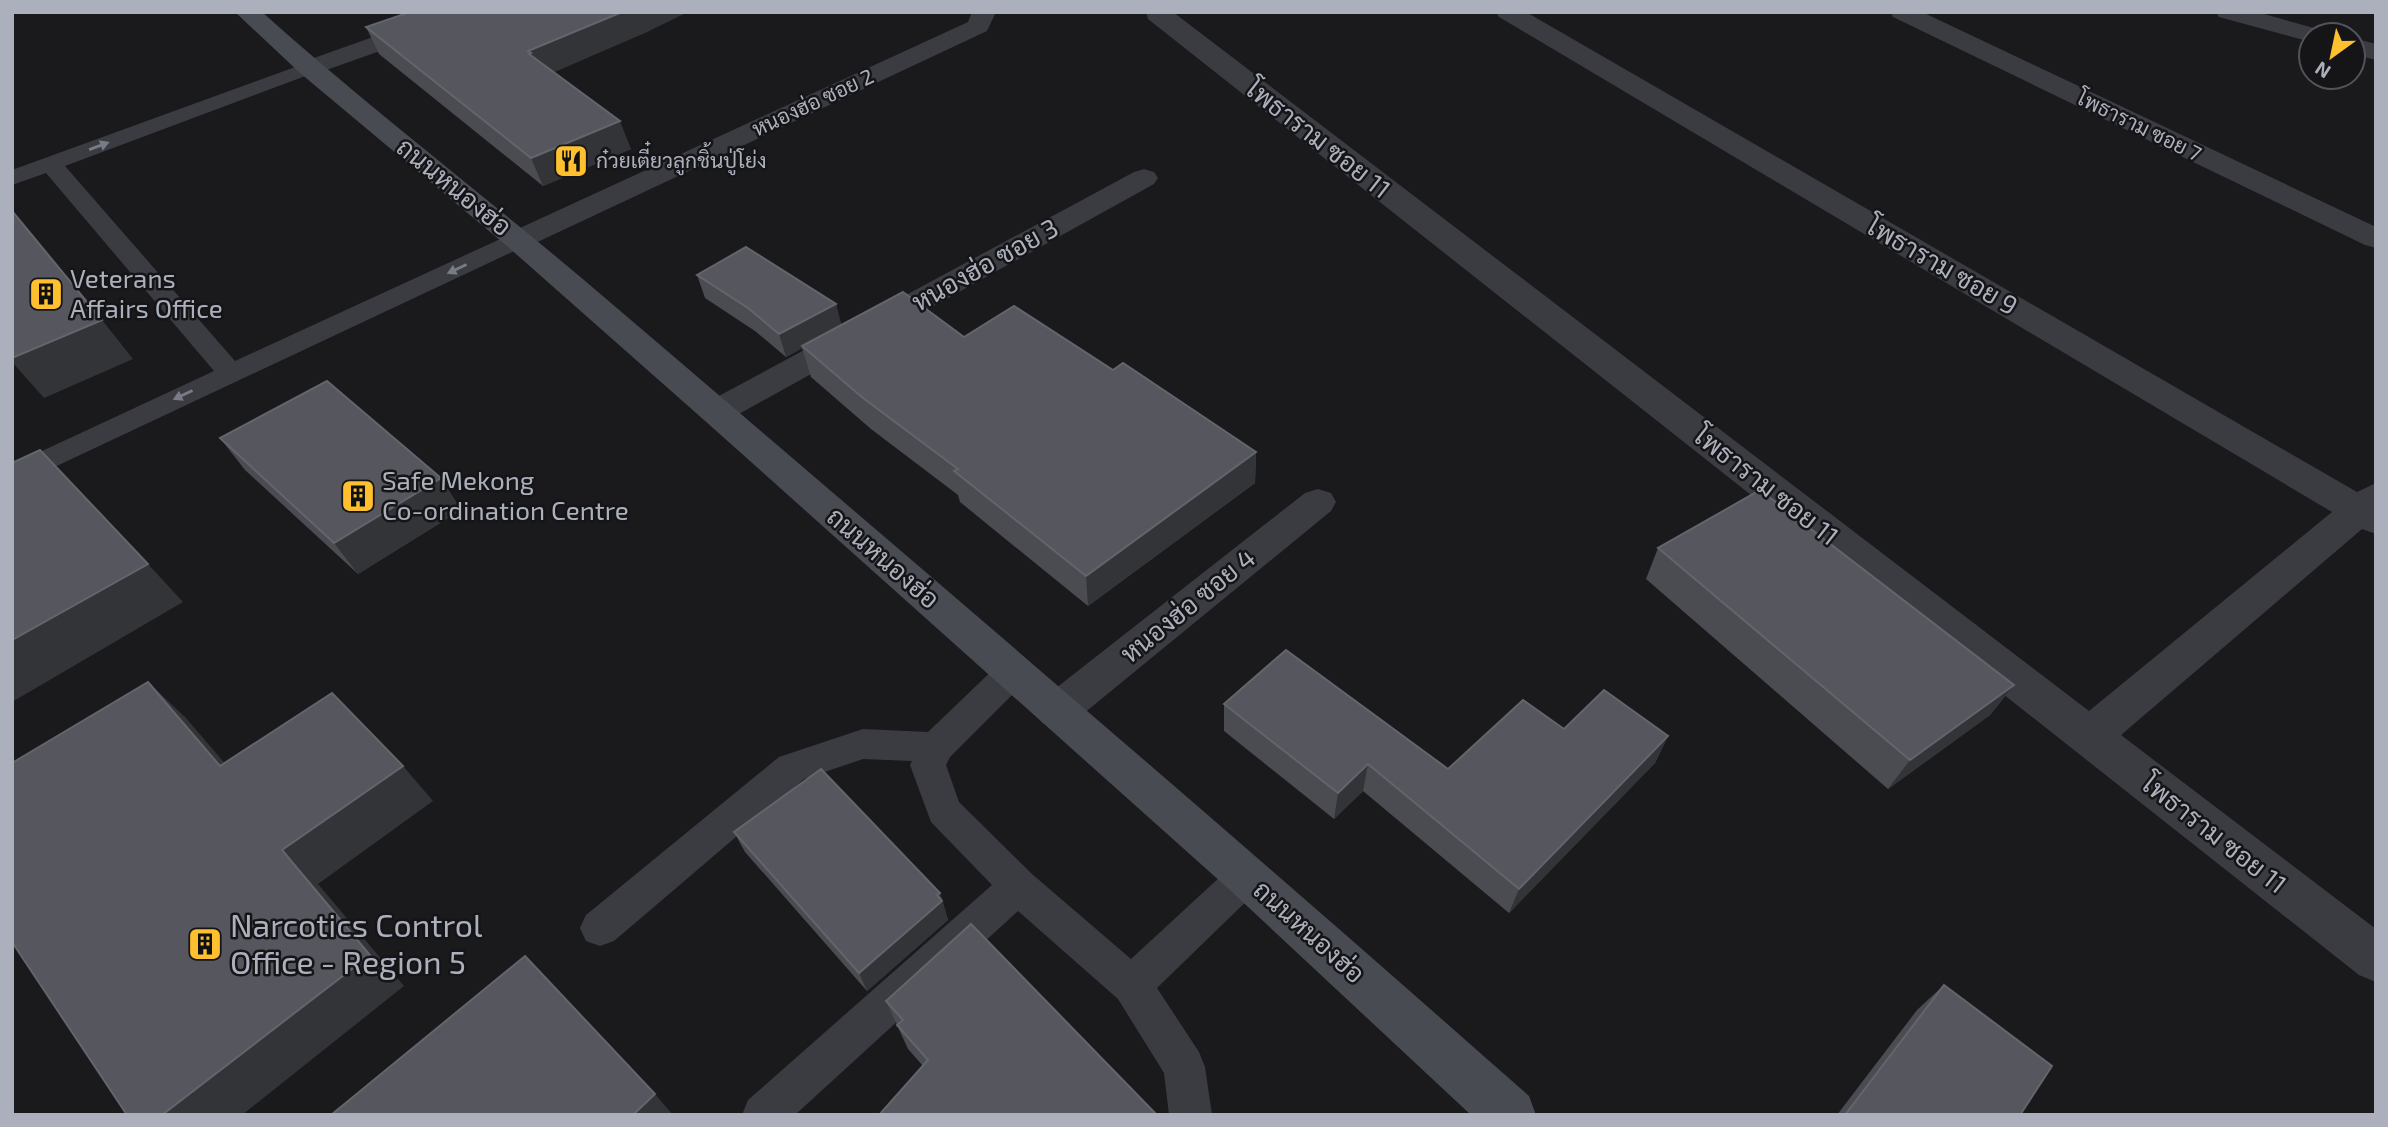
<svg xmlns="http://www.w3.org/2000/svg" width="2388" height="1127" viewBox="0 0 2388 1127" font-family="'Exo 2',Sarabun,sans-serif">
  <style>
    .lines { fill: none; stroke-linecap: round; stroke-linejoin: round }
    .service { fill: #3b3c42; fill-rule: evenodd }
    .minor { fill: #3b3c42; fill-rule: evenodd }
    .secondary { fill: #484b52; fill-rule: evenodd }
    .wall { fill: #4b4c52 }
    .shaded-wall { fill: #333438 }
    .building { fill: #56575e; stroke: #63656c; stroke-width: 2 }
    .oneway { fill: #797c86 }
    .labels { text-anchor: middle; stroke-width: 5; stroke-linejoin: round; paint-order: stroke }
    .far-street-label { font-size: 21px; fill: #acb0bd; stroke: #151518 }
    .far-poi-label { font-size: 21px; fill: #acb0bd; stroke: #151518; text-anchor: start }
    .street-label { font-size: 26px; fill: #acb0bd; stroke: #151518 }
    .poi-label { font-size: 26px; fill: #acb0bd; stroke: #151518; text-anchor: start }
    .near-poi-label { font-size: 32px; fill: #acb0bd; stroke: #151518; text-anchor: start }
  </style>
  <rect width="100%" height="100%" fill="#1a1a1d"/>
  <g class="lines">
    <!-- service -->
    <path class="service" d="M309,62L316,64L320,68L316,72L65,166L235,361L509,235L518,233L527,235L530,240L527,245L12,487V465L214,371L46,173L12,185V170Z
      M1013,658L1025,662L1030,672L1025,682L950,757L946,765L959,802L1032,874L1131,959L1234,864L1247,859L1260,864L1266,876L1260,888L1157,988L1199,1052L1205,1067L1212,1115H1169L1164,1073L1118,999L1018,911L795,1115H742L748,1100L992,885L931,822L910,765L912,761L863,759L804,779L614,941L600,946L586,941L580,928L586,915L779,757L863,729L928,732L1001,662Z"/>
    <!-- minor -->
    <path class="minor" d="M443,12H479L476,17L318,73L309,76L300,73L296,68L300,63Z
      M972,12H996L987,31L529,246L518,249L507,246L503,240L507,234L968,22Z
      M1146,12H1173L2089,711L2332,512L1499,17L1496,12H1526L2357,492L2376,483V534L2362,529L2121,735L2376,929V982L2359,975L1148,19Z
      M1890,12H1922L2376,227V248L2365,245L1893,17Z
      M2216,12H2257L2321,30L2325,35H2311V42L2219,17Z
      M2353,38L2376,44V60L2353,54Z
      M1144,169L1154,172L1158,178L1154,184L728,420L716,424L704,420L699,412L704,404L1134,172Z
      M1318,489L1331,493L1336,502L1331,511L1072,723L1057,729L1042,723L1036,711L1042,699L1305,493Z"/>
    <!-- secondary -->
    <path class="secondary" d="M235,12H262C366,105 477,190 584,280C900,550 1217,820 1529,1096L1536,1115H1471L1231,891L704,420L507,246L300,73Z"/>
  </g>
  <!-- wall -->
  <path class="wall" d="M366,27L649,31L553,72L631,149L543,186L379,54Z
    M697,275L836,304L841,325L964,337L1113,370L1256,452L1255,483L1088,606L960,502L958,495L871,429L811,377L802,348L786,357L755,331L705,298Z
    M220,438L441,478L461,510L358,574L245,470Z
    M1658,548L2014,685L1990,715L1888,789L1646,579Z
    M1224,704L1448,769L1564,729L1668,736L1655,763L1509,913L1363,791L1334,819L1224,731Z
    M734,832L940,893L948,920L867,991L745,852Z
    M1944,985L2020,1115H1837L1917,1010Z
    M886,1001L1156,1115L923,1066L908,1049Z"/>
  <!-- shaded-wall -->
  <path class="shaded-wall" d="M622,12H688L649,31L541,78L528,51Z
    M620,121L631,149L543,186L531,158Z
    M836,304L842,327L802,346V348L786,357L779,334Z
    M102,320L133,359L44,398L12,362V358Z
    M1256,452L1255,483L1088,606L1086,576Z
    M441,478L461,510L358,574L334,543Z
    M148,564L183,602L12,702V640Z
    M148,682L186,718L257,801L220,766Z
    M2014,685L1990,715L1888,789L1910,760Z
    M1668,736L1655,763L1509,913L1519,889Z
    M1368,764L1363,791L1334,819L1338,793Z
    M403,766L433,801L318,884L404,986L242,1115H162L282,850Z
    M940,893L948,920L867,991L859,973Z
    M655,1094L673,1115H633Z"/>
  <!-- building -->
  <path class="building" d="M410,12H622L528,51L531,53L529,54L620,121L531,158L366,27Z
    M12,211L102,320L12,358Z
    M746,247L836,304L779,334L748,308L697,275Z
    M903,292L964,337L1014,306L1113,370L1123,363L1256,452L1086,576L954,471L958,469L863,398L802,346Z
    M327,381L441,478L334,543L220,438Z
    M40,450L148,564L12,640V463Z
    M1760,490L2014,685L1910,760L1658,548Z
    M1286,650L1448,769L1523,700L1564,729L1604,690L1668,736L1519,889L1368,764L1338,793L1224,704Z
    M148,682L220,766L332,693L403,766L282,850L370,955L162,1115H127L12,942V763Z
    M821,769L940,893L937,895L942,901L859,973L734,832Z
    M971,924L1156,1114L1155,1115H879L928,1060L897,1025L903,1020L886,1001Z
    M525,956L655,1094L633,1115H331Z
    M1944,985L2052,1066L2020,1115H1845Z"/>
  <!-- one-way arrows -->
  <defs><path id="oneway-solid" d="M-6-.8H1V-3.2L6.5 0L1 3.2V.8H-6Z" transform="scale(1.75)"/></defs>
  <g class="oneway">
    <use href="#oneway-solid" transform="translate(99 146) rotate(-20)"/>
    <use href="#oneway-solid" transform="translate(457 269) rotate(155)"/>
    <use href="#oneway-solid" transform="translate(183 395) rotate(155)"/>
  </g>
  <!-- icons -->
  <defs>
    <g id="restaurant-square" transform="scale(1.75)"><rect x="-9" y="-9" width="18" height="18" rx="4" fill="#ffc030" stroke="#151518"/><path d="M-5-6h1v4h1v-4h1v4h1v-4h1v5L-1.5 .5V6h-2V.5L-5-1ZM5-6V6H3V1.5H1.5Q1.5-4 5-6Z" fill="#111"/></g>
    <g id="building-square" transform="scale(1.75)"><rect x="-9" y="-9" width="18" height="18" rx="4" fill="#ffc030" stroke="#151518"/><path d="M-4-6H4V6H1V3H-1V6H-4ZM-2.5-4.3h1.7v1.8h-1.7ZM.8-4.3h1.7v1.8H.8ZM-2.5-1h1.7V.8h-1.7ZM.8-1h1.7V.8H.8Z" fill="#111"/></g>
  </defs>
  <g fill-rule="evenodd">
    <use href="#restaurant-square" x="571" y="161"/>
    <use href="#building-square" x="46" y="294"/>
    <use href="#building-square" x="358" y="496"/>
    <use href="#building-square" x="205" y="944"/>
  </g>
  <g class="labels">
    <!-- far-street labels -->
    <g class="far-street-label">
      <text transform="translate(813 103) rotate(-25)" y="7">หนองฮ่อ ซอย 2</text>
      <text transform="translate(2139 126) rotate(26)" y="7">โพธาราม ซอย 7</text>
    </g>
    <!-- far-poi labels -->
    <g class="far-poi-label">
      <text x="596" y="168">ก๋วยเตี๋ยวลูกชิ้นปู่โย่ง</text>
    </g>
    <!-- street labels -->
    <g class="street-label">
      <text transform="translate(1318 139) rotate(38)" y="9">โพธาราม ซอย 11</text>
      <text transform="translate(454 187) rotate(39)" y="9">ถนนหนองฮ่อ</text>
      <text transform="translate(985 265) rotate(-29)" y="9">หนองฮ่อ ซอย 3</text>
      <text transform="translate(1942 266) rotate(30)" y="9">โพธาราม ซอย 9</text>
      <text transform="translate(1766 486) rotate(38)" y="9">โพธาราม ซอย 11</text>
      <text transform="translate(883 558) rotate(41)" y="9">ถนนหนองฮ่อ</text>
      <text transform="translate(1188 606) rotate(-39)" y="9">หนองฮ่อ ซอย 4</text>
      <text transform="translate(2214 834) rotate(38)" y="9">โพธาราม ซอย 11</text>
      <text transform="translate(1309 932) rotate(42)" y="9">ถนนหนองฮ่อ</text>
    </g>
    <!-- poi labels -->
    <g class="poi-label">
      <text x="70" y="288">Veterans<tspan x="70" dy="30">Affairs Office</tspan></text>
      <text x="382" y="490">Safe Mekong<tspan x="382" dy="30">Co-ordination Centre</tspan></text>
    </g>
    <!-- near-poi labels -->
    <g class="near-poi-label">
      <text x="230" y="937">Narcotics Control<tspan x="230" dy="37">Office - Region 5</tspan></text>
    </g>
  </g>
  <!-- border -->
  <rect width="2388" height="1127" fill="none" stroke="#acb0bd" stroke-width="28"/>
  <!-- north arrow -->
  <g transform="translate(2332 56) rotate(213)"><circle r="33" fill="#151518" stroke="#51535a" stroke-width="2"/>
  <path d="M0-5L12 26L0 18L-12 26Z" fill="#ffc030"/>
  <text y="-10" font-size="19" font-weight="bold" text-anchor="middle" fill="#acb0bd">N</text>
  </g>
</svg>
